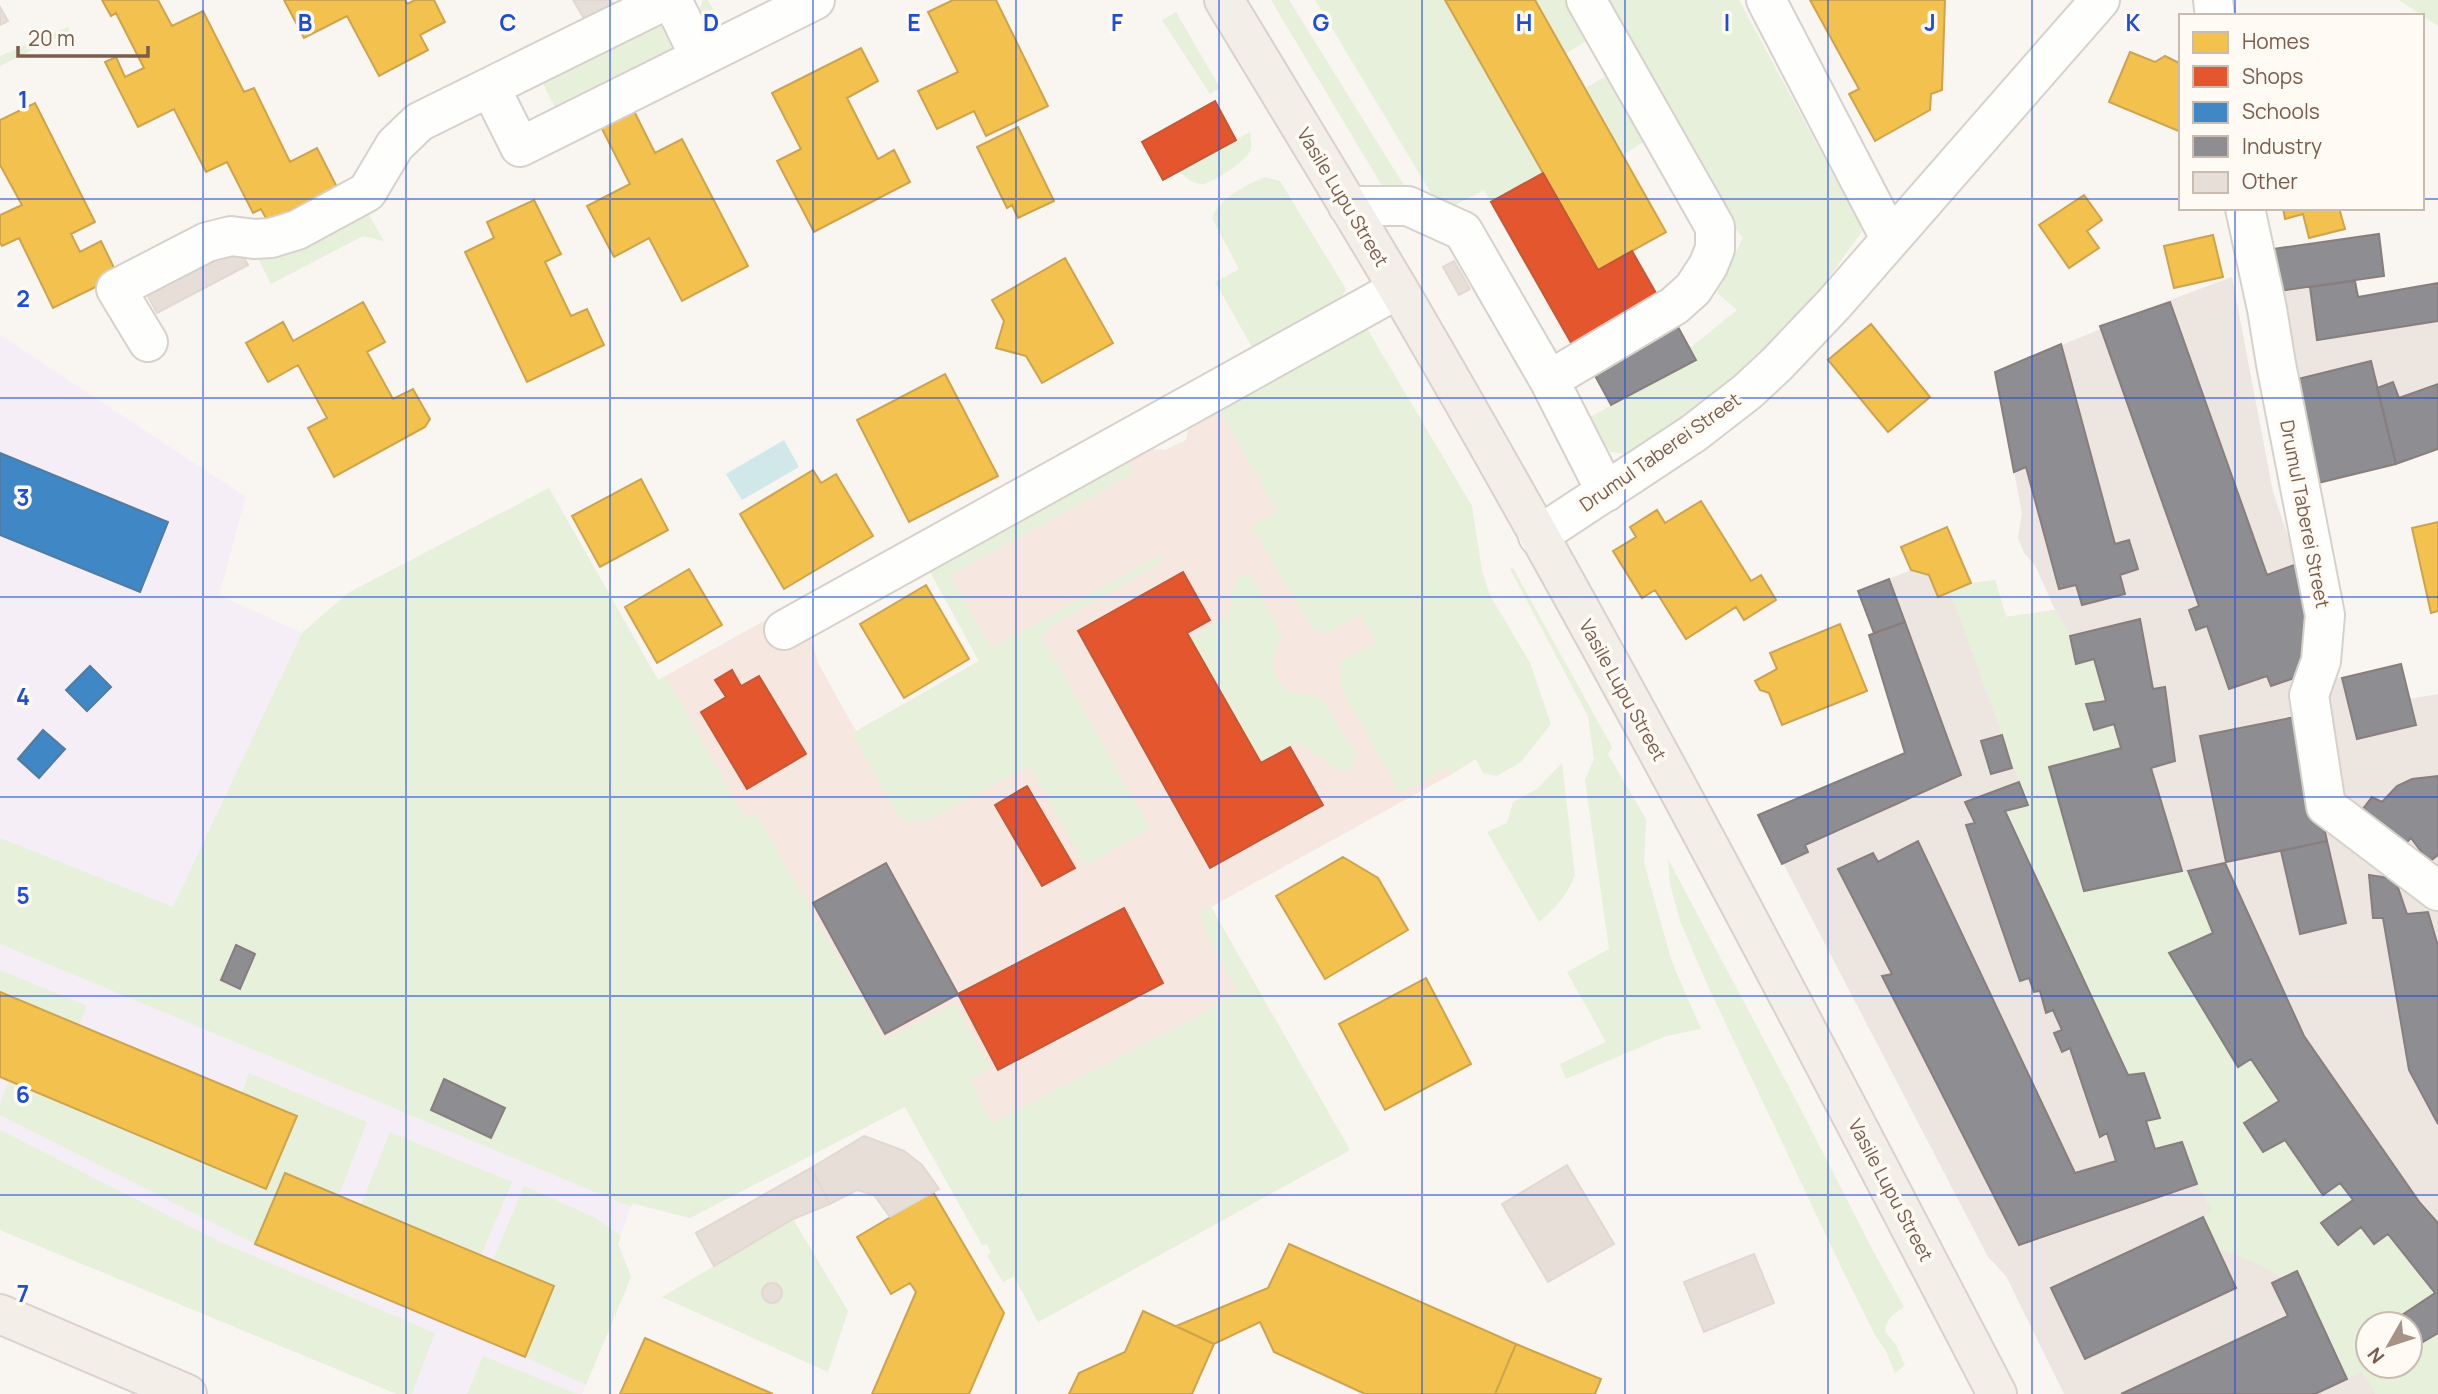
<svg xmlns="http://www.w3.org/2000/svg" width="2438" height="1394" viewBox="0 0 2438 1394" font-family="Manrope,sans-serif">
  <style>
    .commercial { fill: #f6e8e1 }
    .industrial { fill: #ede5e0; fill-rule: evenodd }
    .education { fill: #f6eef6 }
    .green { fill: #e7f0db }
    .water { fill: #d0e8ea }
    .homes { fill: #f2c14e; stroke: #cea34e; stroke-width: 2 }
    .shops { fill: #e4572e; stroke: #c45837; stroke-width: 2 }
    .schools { fill: #3f88c5; stroke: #517ba1; stroke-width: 2 }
    .industry { fill: #8d8d92; stroke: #877e7d; stroke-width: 2 }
    .building { fill: #e6ded7; stroke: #e2d8d2; stroke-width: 2 }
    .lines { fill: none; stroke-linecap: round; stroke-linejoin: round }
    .minor-casing { stroke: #d7d1cb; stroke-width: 42 }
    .major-casing { stroke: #dad1cc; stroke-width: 42 }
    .minor { stroke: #fefefd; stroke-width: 38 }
    .major { stroke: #f3eee8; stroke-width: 38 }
    .grid { fill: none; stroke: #1d4ed8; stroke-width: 2; stroke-opacity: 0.55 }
    .labels { text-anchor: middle; stroke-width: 7; stroke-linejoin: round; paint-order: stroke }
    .street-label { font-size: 19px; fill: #7a5c4d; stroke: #fffaf3 }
    .grid-label { font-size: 23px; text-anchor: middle; font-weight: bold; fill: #1d4ed8; stroke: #fffaf3; stroke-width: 7; stroke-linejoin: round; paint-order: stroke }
  </style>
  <rect width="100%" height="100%" fill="#f9f5f0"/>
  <!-- commercial -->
  <path class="commercial" d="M1233,393L1452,774L1211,907L1350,1150L1038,1322L1014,1276L1003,1282L987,1255L991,1253L987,1244L982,1245L905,1107L902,1108L658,680L767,619L785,648L816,630L811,638L818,663L856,731L979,661L928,568L1144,448L1165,450L1186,440L1190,421Z"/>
  <!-- industrial -->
  <path class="industrial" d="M2232,277L2273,492L2314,612L2300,676L2342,678L2401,664L2409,699L2438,694V1394H2064L2006,1276L1988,1257L1758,815L1905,753L1869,635L1905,622L1889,579L1911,570L1929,575L1939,597L1971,583L1995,580L2006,617L2055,610L2035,565L2024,553L2018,538L2022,513L1995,372L2101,329L2100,326ZM2368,1324H2410V1366H2368Z
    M2355,281L2358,297L2438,283V449L2318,483L2279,291Z"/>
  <!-- education -->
  <path class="education" d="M0,335L246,497L219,595L302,633L348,593L549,488L902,1108L690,1218L632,1204L618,1243L631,1277L582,1394H397L0,1230Z"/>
  <!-- green -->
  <path class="green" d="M703,0H708L723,28C709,32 705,25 698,14Z
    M1271,0H1289L1405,187L1406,194L1381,184Z
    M1315,0H1445L1543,173L1491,202L1484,190L1446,210L1437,203Z
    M1535,0H1570L1593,37L1565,54Z
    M1598,0H1739L1863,230L1822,287L1761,354L1707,402L1626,454L1610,452L1590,417L1696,360L1690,348L1737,310L1717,293L1743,237L1725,218Z
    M2399,0H2438V26Z
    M1176,12L1220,88L1210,94L1162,20Z
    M662,18L680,54L558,113L540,78Z
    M68,27L70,31L0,66V56Z
    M1612,73L1649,139L1622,155L1585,88Z
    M1250,132C1250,137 1252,144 1251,149C1248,160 1214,182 1203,184C1193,185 1185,176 1178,171Z
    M1265,177L1280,181L1346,289L1337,305L1256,354L1215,282L1239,269L1212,218C1221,197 1244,186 1265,177Z
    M363,205L384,241L363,236L271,284L256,254Z
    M1365,325L1472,506L1482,571L1490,595L1530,663L1551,724L1520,763L1496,776L1483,773L1476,759L1452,774L1447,767L1401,794L1340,686L1339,662L1376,643L1360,614L1326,634L1312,628L1251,526L1277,511L1216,404Z
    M1127,458L1134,474L951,575L991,648L1164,553L1159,564L1050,627L1041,638L1063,673L1150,828L1085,866L1030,765L929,820L907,823L896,812L852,734L979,661L928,568Z
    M549,488L658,680L666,676L745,818L756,813L885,1040L955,1004L990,1068L969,1080L992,1123L1199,1015L1238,991L1208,938L1200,912L1211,907L1350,1150L1038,1322L1014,1276L1003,1282L987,1255L991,1253L987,1244L982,1245L905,1107L690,1218L632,1203L631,1207L0,944V838L173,907L302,633L348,593Z
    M1513,568L1612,747L1608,754L1646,819L1644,863L1672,962L1701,1029L1666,1036L1566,1079L1560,1064L1606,1042L1567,972L1609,949L1585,780L1594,759L1588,716L1510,569Z
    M1250,573L1283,638C1269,656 1270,684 1294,693C1304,696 1312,694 1321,698L1358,756L1349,771L1342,772L1297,742L1261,763L1191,639L1229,614L1235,579Z
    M1995,580L2006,617L2056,610L2070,636L2076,664L2094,659L2106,701L2086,705L2094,730L2114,724L2121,748L2049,768L2084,891L2188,871L2213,933L2170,953L2238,1067L2251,1059L2279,1101L2244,1123L2263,1152L2285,1140L2323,1194L2340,1183L2353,1200L2361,1227L2374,1244L2388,1234L2435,1293L2400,1316L2404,1324H2368V1366H2410V1332L2418,1344L2438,1333V1394H2375L2362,1372L2347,1379L2297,1272L2282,1278L2256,1263L2217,1248L2203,1217L2212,1211L2197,1184L2182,1142L2155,1149L2146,1121L2159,1118L2144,1073L2128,1075L2005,811L2027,804L1950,592L1971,583Z
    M1562,763L1575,875C1568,894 1555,909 1539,922L1487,832L1507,823L1513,802L1537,789Z
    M1668,859L1797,1102L1871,1247L1904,1307C1893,1314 1887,1318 1885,1332L1896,1345L1905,1365L1895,1373L1886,1351L1875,1335L1844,1273L1707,984L1680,921L1670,884Z
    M0,970L87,1006L79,1025L0,992Z
    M249,1073L367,1122L339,1195L285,1173L255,1244L0,1115V1104L9,1081L266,1188L242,1093Z
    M0,1130L216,1240L435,1333L412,1394H397L0,1230Z
    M390,1132L512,1182L481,1255L361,1205Z
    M524,1186L596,1218L621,1236L618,1244L631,1277L586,1385L525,1357L554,1286L493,1260Z
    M793,1219L848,1311L828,1372L662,1297Z
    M483,1356L577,1394H467Z"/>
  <!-- water -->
  <path class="water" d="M784,440L799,467L742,500L726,474Z"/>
  <!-- homes -->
  <path class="homes" d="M102,0H158L172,26L203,11L244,92L254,88L290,162L317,148L337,187L268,222L261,209L253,213L227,162L206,172L174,109L138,127L105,62L116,57L125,77L144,68L116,13L111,16Z
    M284,0H405L407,4L415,0H434L445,22L420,35L428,50L379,76L347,16L304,38Z
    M953,0H996L1048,106L986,136L974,111L937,129L918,91L958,72L928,12Z
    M1445,0H1535L1666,232L1598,270Z
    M1810,0H1945L1942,90L1931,94L1930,110L1875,141L1849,94L1859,89Z
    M861,48L878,81L847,98L878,159L894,150L910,182L814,232L777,161L801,149L772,93Z
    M2130,52L2155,62L2165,56L2179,63L2181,132L2109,102Z
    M35,103L95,222L71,234L80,252L101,241L118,276L53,308L19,238L2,246L0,243V215L22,205L0,165V120Z
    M632,107L655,153L682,139L748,266L682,301L649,238L614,257L587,206L630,184L599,123Z
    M1018,127L1054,201L1018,218L1012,205L1007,208L977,147Z
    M2084,195L2102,220L2087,231L2099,248L2069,268L2039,225Z
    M534,200L561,254L545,262L571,316L587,309L604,345L527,382L465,252L494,238L487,222Z
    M2283,208H2339L2345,229L2309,238L2303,214L2285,219Z
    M2213,235L2223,277L2174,288L2164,246Z
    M1065,258L1113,343L1042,383L1026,356L996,348L1004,321L992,300Z
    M363,302L385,342L367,352L393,399L413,389L430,419L425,427L334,477L308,428L327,418L298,365L268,382L246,343L283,322L293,341Z
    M1871,324L1930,397L1888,432L1828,360Z
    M945,374L998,476L909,522L857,420Z
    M813,470L821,483L836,474L873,536L784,589L740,514Z
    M641,479L668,530L600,567L572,516Z
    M1701,501L1751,581L1761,575L1776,600L1744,620L1736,607L1686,639L1655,590L1642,598L1613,551L1636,537L1630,527L1657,510L1665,523Z
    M2438,522V611L2431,613L2412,528Z
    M1947,527L1971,583L1938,597L1929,575L1911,570L1901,547Z
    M689,569L722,625L657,663L625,607Z
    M926,585L969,659L904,698L860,624Z
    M1840,624L1867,691L1782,725L1769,693L1760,690L1755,681L1777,669L1770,653Z
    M1343,857L1378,878L1408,930L1325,979L1276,896Z
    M1426,978L1471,1064L1385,1110L1339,1024Z
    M0,992L297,1116L266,1189L0,1077Z
    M285,1173L554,1286L525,1357L255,1244Z
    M933,1192L1004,1313L969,1394H872L916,1292L910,1283L891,1294L857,1237Z
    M1289,1244L1516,1344L1495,1394H1365L1274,1352L1260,1322L1214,1344L1176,1326L1268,1288Z
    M1143,1311L1214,1344L1192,1394H1069L1079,1373L1125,1352Z
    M645,1338L773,1394H620Z
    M1516,1344L1601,1379L1595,1394H1495Z"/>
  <!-- shops -->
  <path class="shops" d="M1215,101L1236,140L1163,180L1142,142Z
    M1543,173L1598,270L1632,251L1660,300L1574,348L1491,202Z
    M1183,572L1210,620L1187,633L1261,763L1290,747L1323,805L1210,868L1078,631Z
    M732,670L741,686L759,676L806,754L747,789L701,712L726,697L715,680Z
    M1027,786L1075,868L1042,886L995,805Z
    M1124,908L1163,983L998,1070L958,994Z"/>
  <!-- schools -->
  <path class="schools" d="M0,453L168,522L140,592L0,535Z
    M90,666L111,687L87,711L66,690Z
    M43,730L65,749L39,778L18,759Z"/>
  <!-- industry -->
  <path class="industry" d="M2379,234L2384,276L2279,291L2273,249Z
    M2355,281L2358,297L2438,283V321L2317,340L2310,287Z
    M2170,302L2267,575L2297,564L2314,612L2300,676L2271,686L2267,676L2229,689L2207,626L2196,630L2189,610L2199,606L2100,326Z
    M1678,327L1696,360L1611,405L1593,372Z
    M2061,344L2115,544L2129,540L2138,569L2120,575L2125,594L2082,605L2076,585L2059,589L2026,467L2014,472L1995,372Z
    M2371,361L2396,464L2318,483L2294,380Z
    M2393,382L2399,398L2438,384V449L2396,464L2377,388Z
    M1889,579L1905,622L1874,633L1858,591Z
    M2140,619L2153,689L2165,687L2175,761L2151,768L2182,871L2084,891L2049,767L2121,748L2114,724L2094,730L2086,704L2106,701L2094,659L2076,664L2070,636Z
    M1905,622L1961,775L1805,845L1808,852L1782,864L1758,815L1905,753L1869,635Z
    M2401,664L2416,725L2357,739L2342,678Z
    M2300,716L2327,841L2226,862L2200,736Z
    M2002,735L2012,768L1991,774L1981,741Z
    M2438,776V855L2429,862L2411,838L2400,849L2359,814L2372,797L2382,802L2397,786L2412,779Z
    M2019,782L2028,805L2005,811L2128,1075L2144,1073L2160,1118L2146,1121L2155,1149L2182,1142L2197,1184L2019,1245L1882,976L1892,974L1838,869L1873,853L1878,862L1918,841L2075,1173L2116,1161L2107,1133L2100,1137L2070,1048L2062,1052L2054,1033L2062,1030L2053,1010L2046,1013L2040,991L2034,992L2029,978L2020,981L1966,825L1975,823L1965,802Z
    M2327,841L2346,923L2300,934L2281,851Z
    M886,863L958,994L885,1034L813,903Z
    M2225,863L2304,1036L2420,1203L2438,1223V1333L2418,1345L2410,1332V1324H2404L2399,1317L2435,1293L2388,1234L2374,1244L2361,1227L2338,1245L2321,1223L2353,1200L2340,1183L2323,1195L2285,1140L2263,1152L2244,1123L2279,1101L2251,1059L2238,1067L2169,953L2213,933L2188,871Z
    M2369,875L2395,879L2407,914L2428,912L2438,946V1124L2409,1070L2383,918H2373Z
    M236,945L255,954L240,989L221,980Z
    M444,1079L505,1108L491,1138L431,1110Z
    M2203,1217L2236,1288L2085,1359L2051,1288Z
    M2297,1271L2347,1379L2315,1394H2121L2288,1316L2272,1283Z"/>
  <!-- building -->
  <path class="building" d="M573,0H610L613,6L586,22Z
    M0,7L8,21L0,25Z
    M233,238L248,265L157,313L143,287Z
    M1454,261L1470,289L1459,295L1443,267Z
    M864,1136L904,1151L922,1165L939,1189L890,1217L874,1195L857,1190L830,1204L811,1168Z
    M1567,1165L1614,1244L1548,1282L1502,1204Z
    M811,1168L830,1204L793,1219L714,1266L696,1233Z
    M1754,1254L1774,1303L1704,1332L1684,1282Z
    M762 1293a10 10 0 1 1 20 0a10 10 0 1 1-20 0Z"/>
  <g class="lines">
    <!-- minor casing -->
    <g class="minor-casing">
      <path id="minor" d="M672,0L700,57
        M1586,0L1715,227V249L1708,266L1693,289L1674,306L1549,380L1606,492
        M1766,0L1890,238
        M2213,0L2215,16
        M490,87L520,147L815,0
        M1348,206H1408L1463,231L1549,380
        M2245,208L2267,309L2276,364L2325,615L2321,661L2309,695L2326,806L2438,891
        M148,342L116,289L207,242L231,236L254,239L271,238L297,230L367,192L395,145L419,122L666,0
        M1538,536L1694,433L1748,391L1777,364L1834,304L2100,0
        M784,630L1398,289"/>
    </g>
    <!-- major casing -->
    <g class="major-casing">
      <path id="major" d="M1224,0C1286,103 1349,205 1410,309C1617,664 1807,1029 1997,1394
        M0,1314L187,1394"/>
    </g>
    <!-- minor -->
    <use href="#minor" class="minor"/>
    <!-- major -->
    <use href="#major" class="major"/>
  </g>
  <!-- grid -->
  <path class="grid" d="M203,0V1394M406,0V1394M610,0V1394M813,0V1394M1016,0V1394M1219,0V1394M1422,0V1394M1625,0V1394M1828,0V1394M2032,0V1394M2235,0V16M0,199H2181M2422,199H2438M2235,208V1394M0,398H2438M0,597H2438M0,797H2438M0,996H2438M0,1195H2438"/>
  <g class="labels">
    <!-- street labels -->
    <g class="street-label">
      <text transform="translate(1343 197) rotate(59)" y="7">Vasile Lupu Street</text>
      <text transform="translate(1660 452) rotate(-35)" y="7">Drumul Taberei Street</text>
      <text transform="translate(2305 514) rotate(79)" y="7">Drumul Taberei Street</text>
      <text transform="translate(1623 690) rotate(61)" y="7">Vasile Lupu Street</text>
      <text transform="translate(1891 1190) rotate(62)" y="7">Vasile Lupu Street</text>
    </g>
  </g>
  <g class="grid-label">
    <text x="305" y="31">B</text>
    <text x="508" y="31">C</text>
    <text x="711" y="31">D</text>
    <text x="914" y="31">E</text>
    <text x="1117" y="31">F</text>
    <text x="1321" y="31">G</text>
    <text x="1524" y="31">H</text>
    <text x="1727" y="31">I</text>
    <text x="1930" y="31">J</text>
    <text x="2133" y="31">K</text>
    <text x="23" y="108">1</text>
    <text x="23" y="307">2</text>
    <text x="23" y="506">3</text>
    <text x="23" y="705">4</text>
    <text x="23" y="904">5</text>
    <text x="23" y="1103">6</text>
    <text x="23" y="1302">7</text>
  </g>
  <!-- legend -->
  <rect x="2179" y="14" width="245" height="196" fill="#fffaf3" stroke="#cabbb1" stroke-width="2"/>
  <rect x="2193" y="32" width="35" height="21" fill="#f2c14e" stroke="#cabbb1" stroke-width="2"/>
  <text x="2242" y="49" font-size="21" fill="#7a5c4d">Homes</text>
  <rect x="2193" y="66" width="35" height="21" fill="#e4572e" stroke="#cabbb1" stroke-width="2"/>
  <text x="2242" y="84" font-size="21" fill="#7a5c4d">Shops</text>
  <rect x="2193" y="102" width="35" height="21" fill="#3f88c5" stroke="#cabbb1" stroke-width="2"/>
  <text x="2242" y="119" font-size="21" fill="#7a5c4d">Schools</text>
  <rect x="2193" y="136" width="35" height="21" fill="#8d8d92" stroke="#cabbb1" stroke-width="2"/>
  <text x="2242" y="154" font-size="21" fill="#7a5c4d">Industry</text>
  <rect x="2193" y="172" width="35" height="21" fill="#e6ded7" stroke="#cabbb1" stroke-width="2"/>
  <text x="2242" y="189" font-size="21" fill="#7a5c4d">Other</text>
  <!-- north arrow -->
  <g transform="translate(2389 1345) rotate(231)"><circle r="33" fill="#fffaf3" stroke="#cabbb1" stroke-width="2"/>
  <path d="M0-5L12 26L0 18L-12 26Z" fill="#a69286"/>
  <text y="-10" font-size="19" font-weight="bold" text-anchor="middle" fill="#7a5c4d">N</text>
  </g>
  <!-- scale -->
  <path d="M18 46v10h130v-10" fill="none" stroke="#7a5c4d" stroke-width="3.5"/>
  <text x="28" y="46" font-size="21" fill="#7a5c4d" stroke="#fffaf3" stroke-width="5" paint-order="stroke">20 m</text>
</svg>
